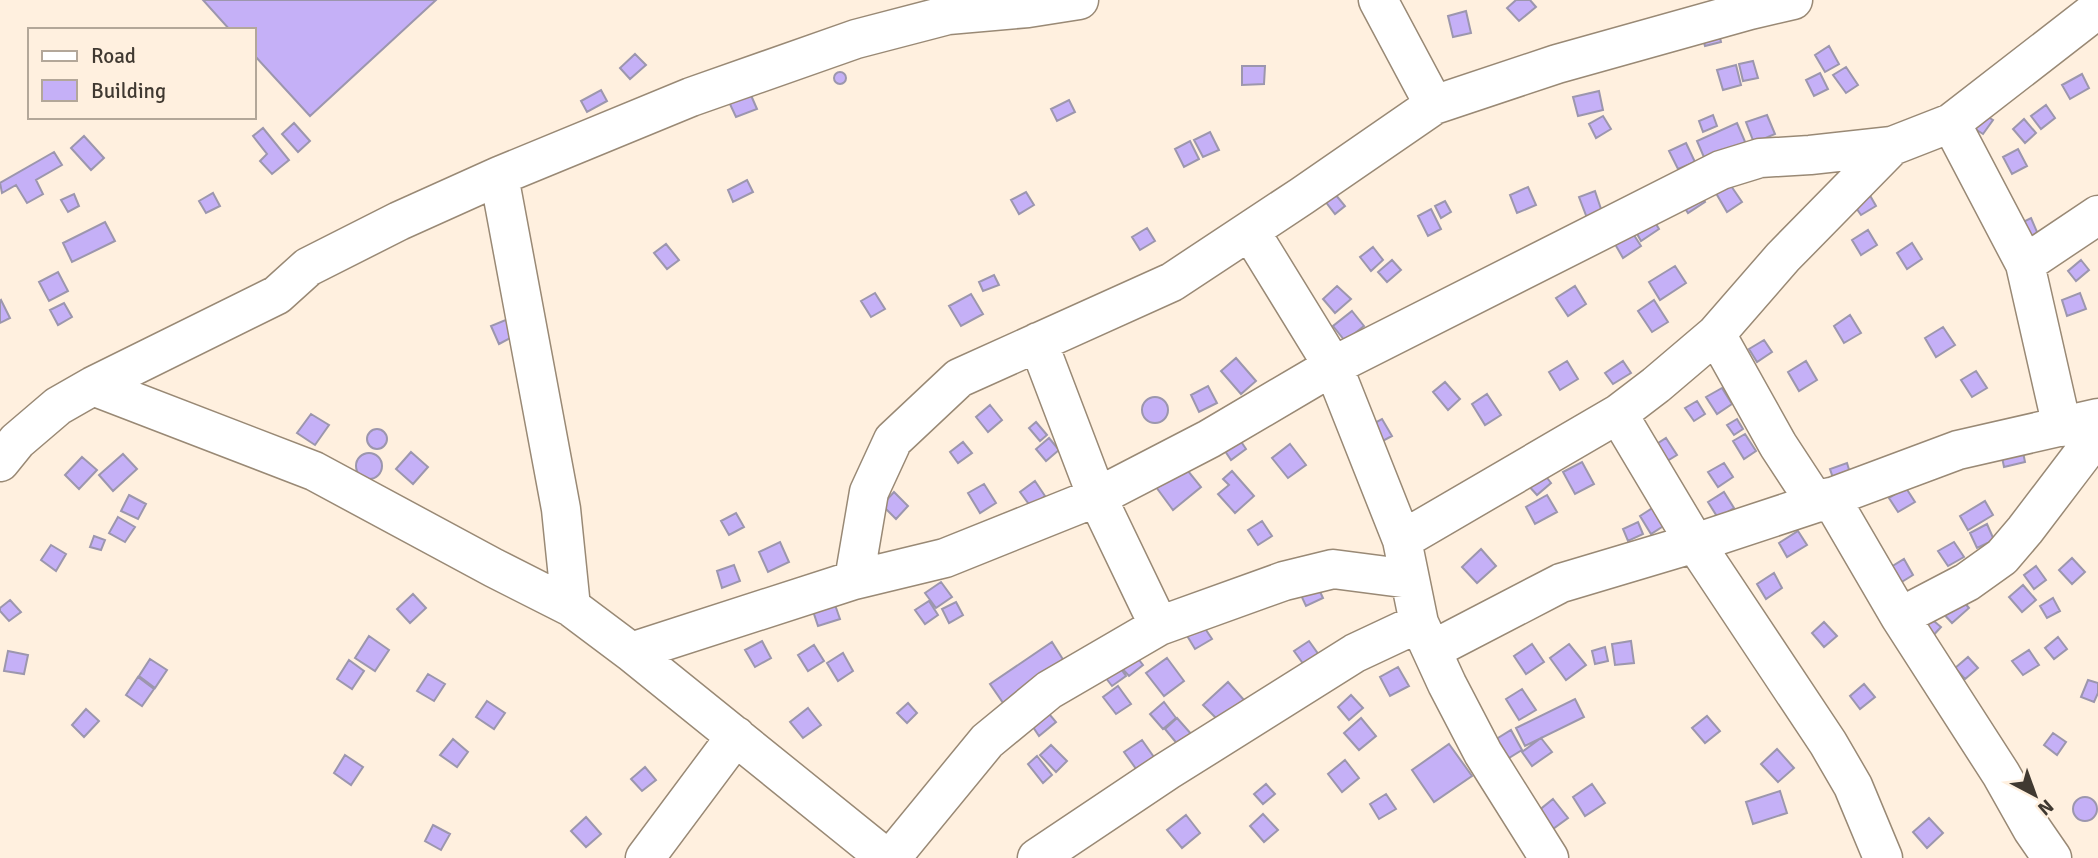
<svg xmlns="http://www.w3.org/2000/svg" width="2098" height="858" viewBox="0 0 2098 858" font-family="Signika,sans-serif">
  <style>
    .building { fill: #c5b0f7; stroke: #9c96ad; stroke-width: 2 }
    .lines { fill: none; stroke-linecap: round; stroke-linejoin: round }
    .street-casing { stroke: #998975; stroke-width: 41 }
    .street { stroke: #fff; stroke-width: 38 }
  </style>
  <rect width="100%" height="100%" fill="#fff0df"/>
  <!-- building -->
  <path class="building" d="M203,0H436L310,116L254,55V30H230Z
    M1516,0H1530L1536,7L1519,21L1507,8Z
    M1466,11L1471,33L1453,37L1448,16Z
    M1718,29L1721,42L1705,46L1701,33Z
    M1829,46L1839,64L1825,72L1815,55Z
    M635,54L646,65L630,79L620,68Z
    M1753,61L1758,78L1743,81L1739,64Z
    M1736,65L1741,85L1723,90L1717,70Z
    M1242,66H1265L1264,84L1242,85Z
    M1846,67L1858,85L1846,93L1833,75Z
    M834 78a6 6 0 1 1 12 0a6 6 0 1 1-12 0Z
    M1820,73L1828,89L1814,96L1806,80Z
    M2082,74L2089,88L2070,99L2062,85Z
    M601,90L607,101L587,112L581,101Z
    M1599,91L1603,110L1578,116L1573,97Z
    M750,93L757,109L736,117L729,102Z
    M1069,100L1075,112L1057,121L1051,109Z
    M2046,105L2055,118L2041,129L2031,116Z
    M1978,111L1993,120L1983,134L1969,125Z
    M1713,115L1717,126L1703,132L1699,121Z
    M1767,115L1775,134L1754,143L1746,122Z
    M1603,116L1611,129L1596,138L1589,124Z
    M2024,119L2036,133L2025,143L2013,129Z
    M294,123L310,141L298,152L282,134Z
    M1737,123L1746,144L1706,162L1697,141Z
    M263,128L289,160L272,174L260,161L267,154L253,136Z
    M1210,132L1219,150L1203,157L1194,140Z
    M84,136L104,158L91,170L71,148Z
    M1190,141L1199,159L1184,167L1175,149Z
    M1686,143L1695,162L1678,169L1669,151Z
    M2018,149L2027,166L2012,174L2003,157Z
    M54,152L62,165L36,180L43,194L27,203L16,185L2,193L0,183Z
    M747,180L753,192L733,202L728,190Z
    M1727,180L1742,202L1727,212L1713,188Z
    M1528,187L1536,205L1517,213L1510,195Z
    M1697,189L1705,202L1688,213L1679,199Z
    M1595,191L1602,212L1587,218L1579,197Z
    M1026,192L1034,205L1019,214L1011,200Z
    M1868,192L1876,206L1861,215L1852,202Z
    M213,193L220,206L206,213L199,201Z
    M74,194L79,206L68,212L61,200Z
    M1335,194L1345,206L1335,214L1325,201Z
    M1445,201L1451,212L1441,218L1435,206Z
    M1431,209L1441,229L1428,236L1418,216Z
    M1650,214L1659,229L1641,241L1632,225Z
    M2031,218L2040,239L2023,247L2013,227Z
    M105,222L115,241L72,262L63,243Z
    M1147,228L1155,241L1140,250L1132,237Z
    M1630,229L1641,246L1623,258L1612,239Z
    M1868,230L1877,245L1861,255L1852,240Z
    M1912,243L1922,259L1907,269L1897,253Z
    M666,244L679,260L667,269L654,253Z
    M1373,247L1383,260L1371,271L1360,257Z
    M1392,260L1401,270L1387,282L1378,272Z
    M2081,260L2089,270L2076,281L2068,271Z
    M1675,266L1686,283L1660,300L1649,282Z
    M58,272L68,291L49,301L39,282Z
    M994,275L999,285L983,291L979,282Z
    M1337,286L1351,299L1335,313L1323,299Z
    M1575,286L1586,304L1568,316L1556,298Z
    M875,293L885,309L871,317L861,301Z
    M2080,293L2086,309L2067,316L2062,300Z
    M971,294L983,314L961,326L949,306Z
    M1,300L10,318L0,323V301Z
    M1654,300L1668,322L1652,332L1638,311Z
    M64,303L72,317L58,325L50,310Z
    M1352,311L1364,326L1345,341L1333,326Z
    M1850,315L1861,333L1844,343L1834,326Z
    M508,319L516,335L499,344L491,326Z
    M1943,327L1955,345L1936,357L1925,338Z
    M1764,340L1772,352L1757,362L1749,349Z
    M1236,358L1256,381L1241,394L1221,371Z
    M1567,361L1578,379L1560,390L1549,372Z
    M1623,361L1631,373L1613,384L1605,373Z
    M1806,361L1817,380L1799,391L1788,372Z
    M1976,371L1987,388L1972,397L1961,380Z
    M1445,382L1460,399L1448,410L1433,392Z
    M1208,386L1217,403L1199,412L1191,395Z
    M1722,388L1732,404L1717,414L1706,397Z
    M1487,394L1501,415L1485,425L1472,404Z
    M1142 410a13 13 0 1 1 26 0a13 13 0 1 1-26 0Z
    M1697,401L1705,414L1694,421L1685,408Z
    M990,405L1002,420L988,432L976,417Z
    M311,414L329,425L315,445L297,433Z
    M1382,419L1392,436L1377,444L1367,427Z
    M1737,419L1743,429L1734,435L1727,425Z
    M1036,422L1047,435L1040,441L1029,428Z
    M367 439a10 10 0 1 1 20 0a10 10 0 1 1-20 0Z
    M1236,434L1246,449L1231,460L1221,445Z
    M1745,434L1756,451L1744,459L1733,441Z
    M1049,438L1059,450L1046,461L1036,449Z
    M1666,438L1677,455L1662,464L1652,447Z
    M963,442L972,453L958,463L950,452Z
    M1290,444L1306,465L1288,478L1272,458Z
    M2022,447L2025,462L2004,467L2001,452Z
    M411,452L428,467L413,484L396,469Z
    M356 466a13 13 0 1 1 26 0a13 13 0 1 1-26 0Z
    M123,454L137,469L113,491L99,475Z
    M82,457L97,470L79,489L65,475Z
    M1582,462L1594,484L1575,494L1563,472Z
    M1724,463L1733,477L1718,487L1708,472Z
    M1847,463L1851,476L1834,481L1830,469Z
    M1184,466L1201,487L1173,510L1156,487Z
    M1541,470L1551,483L1537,495L1526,483Z
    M1232,471L1254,496L1235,513L1218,494L1229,485L1223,479Z
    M1035,481L1045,496L1031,507L1020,492Z
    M984,484L996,503L980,513L968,493Z
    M1906,488L1915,502L1898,512L1889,498Z
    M894,492L908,506L896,519L882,505Z
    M1724,492L1734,508L1718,518L1708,502Z
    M129,495L146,504L138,519L121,511Z
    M1547,495L1557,512L1535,524L1526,507Z
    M1985,501L1993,515L1968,530L1960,516Z
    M1654,507L1665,525L1651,534L1640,516Z
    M736,513L744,527L729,535L721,521Z
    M118,517L135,527L125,542L109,533Z
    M1262,521L1272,536L1258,545L1248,530Z
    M1638,522L1643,534L1628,541L1623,529Z
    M1987,524L1994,540L1977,548L1970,533Z
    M1798,531L1807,545L1787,557L1779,543Z
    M94,536L105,540L101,550L90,547Z
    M780,542L789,562L768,572L759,552Z
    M1954,542L1964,557L1948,566L1938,551Z
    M51,545L66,554L56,571L41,560Z
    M1481,549L1496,566L1477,583L1462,567Z
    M2072,558L2085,572L2072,584L2059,570Z
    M1904,559L1913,575L1895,586L1886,570Z
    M734,565L740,581L722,588L717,571Z
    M2036,566L2046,580L2034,589L2024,575Z
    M1774,573L1782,588L1766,599L1757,584Z
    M941,582L952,597L936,608L925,593Z
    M1316,583L1323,598L1306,606L1299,591Z
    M2023,585L2036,600L2022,612L2009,597Z
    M413,594L426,608L410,623L397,609Z
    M1958,595L1969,608L1952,623L1940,610Z
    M2053,598L2060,611L2047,618L2040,606Z
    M10,600L21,612L9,621L0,611V608Z
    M929,601L938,615L925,624L915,610Z
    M834,602L840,619L818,626L813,611Z
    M956,602L963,615L949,623L942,609Z
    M1928,616L1941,627L1930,639L1918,627Z
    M1824,622L1837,636L1824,647L1812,633Z
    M1202,624L1212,639L1195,649L1186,634Z
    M369,636L389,650L375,671L355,658Z
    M2058,637L2067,649L2054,659L2045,648Z
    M762,641L771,658L755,667L745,650Z
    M1309,641L1319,655L1304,665L1294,651Z
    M1631,641L1634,663L1615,665L1612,644Z
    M1052,642L1069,669L1008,710L990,684Z
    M1532,644L1544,662L1526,674L1514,656Z
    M1569,644L1586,665L1566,680L1550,658Z
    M814,645L824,661L808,671L798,655Z
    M1605,647L1608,661L1595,664L1592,651Z
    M2029,650L2039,665L2023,675L2012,661Z
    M8,651L28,655L24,674L4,671Z
    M1133,652L1143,665L1129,676L1118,664Z
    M843,653L853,671L838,681L827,663Z
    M1968,657L1978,668L1965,679L1955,668Z
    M1167,658L1184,681L1164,696L1146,673Z
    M150,659L167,670L155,688L139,676Z
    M349,660L364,671L352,689L337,679Z
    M1116,662L1126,676L1112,686L1102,673Z
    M1398,667L1409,686L1390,696L1380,677Z
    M428,674L445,684L434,701L417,691Z
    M138,677L154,689L142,706L126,695Z
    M2088,680L2098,683V693L2094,702L2081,697Z
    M1228,682L1244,700L1220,722L1203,705Z
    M1864,684L1875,697L1860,709L1850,696Z
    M1118,686L1131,704L1116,714L1103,697Z
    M1522,689L1536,710L1519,720L1506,699Z
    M1351,695L1363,708L1349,720L1338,707Z
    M1575,699L1584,717L1525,746L1516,728Z
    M487,701L505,713L494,729L476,717Z
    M1039,702L1056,722L1039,736L1033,727Z
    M1164,702L1176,718L1163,729L1150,714Z
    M908,703L917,713L907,723L897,713Z
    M808,708L821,725L803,738L790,722Z
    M86,709L99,721L84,737L72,725Z
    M1707,716L1720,731L1705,743L1692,728Z
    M1177,718L1192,735L1179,746L1165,729Z
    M1361,718L1376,736L1359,750L1344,733Z
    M1511,730L1522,750L1504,761L1493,741Z
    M2053,733L2066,742L2057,755L2044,745Z
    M1541,738L1552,752L1532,766L1522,752Z
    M453,739L468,752L457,767L440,755Z
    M1142,740L1156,760L1139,773L1124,752Z
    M1449,744L1472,776L1434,802L1412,770Z
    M1051,745L1067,761L1056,772L1040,755Z
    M1777,749L1794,768L1778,782L1761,764Z
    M345,755L363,767L351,785L334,773Z
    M1037,756L1052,775L1043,783L1028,764Z
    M1345,760L1359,778L1342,792L1328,774Z
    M645,767L656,780L642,791L631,779Z
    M1266,784L1275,794L1263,804L1254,794Z
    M1592,784L1605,803L1585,816L1573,797Z
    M1780,791L1787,813L1753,824L1746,802Z
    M1386,794L1396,809L1379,819L1370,804Z
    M2073 809a12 12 0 1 1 24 0a12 12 0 1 1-24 0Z
    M1553,799L1568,818L1546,834L1532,816Z
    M1263,814L1278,830L1264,842L1250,826Z
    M1186,815L1200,833L1182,848L1167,830Z
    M586,817L601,834L586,847L571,831Z
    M1929,818L1943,833L1927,848L1913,832Z
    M433,825L450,834L441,850L425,841Z"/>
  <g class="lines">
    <!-- street casing -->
    <g class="street-casing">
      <path id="street" d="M1378,0L1434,105
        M1951,123L2025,264L2062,427
        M499,176L691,97L856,39L948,15L1028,8L1079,0
        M1250,231L1333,366L1402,540L1419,623L1447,684L1483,753L1549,858
        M2025,264L2098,215
        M1716,334L1778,445L1816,503
        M1038,342L1097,497L1159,626
        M93,386L314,471L494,568L571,607L631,652L886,858
        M1618,414L1695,543L1828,743L1853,786L1883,858
        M0,462L17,441L58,406L93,386L277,295L308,267L399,221L499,176L561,509L571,607
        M1830,497L1900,617L2001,774L2032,829L2052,858
        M1402,540L1618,414L1656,385L1716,334L1783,257L1892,146
        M854,580L869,492L893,440L959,378L1172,282L1302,196L1434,105L1557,64L1750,10L1793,0
        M1900,617L1967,582L2002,557L2025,530L2098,434
        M1432,650L1561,583L1695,543L1816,503L1958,450L2098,418
        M631,652L854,580L945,558L1097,497L1209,439L1333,366L1721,170L1760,158L1810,155L1892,146L1951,123L2098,9
        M645,858L736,736
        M891,858L987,741L1049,690L1159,626L1284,581L1333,569L1410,579
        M1037,858L1167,771L1355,653L1419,623"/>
    </g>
    <!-- street -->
    <use href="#street" class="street"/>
  </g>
  <!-- legend -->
  <rect x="28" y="28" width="228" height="91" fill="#fff0df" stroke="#b3a799" stroke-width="2"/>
  <rect x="42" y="51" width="35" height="10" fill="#ffffff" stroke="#b3a799" stroke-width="2"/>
  <text x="91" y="63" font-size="21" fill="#403931">Road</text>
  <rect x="42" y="80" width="35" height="21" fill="#c5b0f7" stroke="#b3a799" stroke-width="2"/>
  <text x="91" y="98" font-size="21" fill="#403931">Building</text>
  <!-- north arrow -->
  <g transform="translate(2035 795) rotate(139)" stroke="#fff0df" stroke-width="5" paint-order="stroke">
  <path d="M0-5L12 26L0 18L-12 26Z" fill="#403931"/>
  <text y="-10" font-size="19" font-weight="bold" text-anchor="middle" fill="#403931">N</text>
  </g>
</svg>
